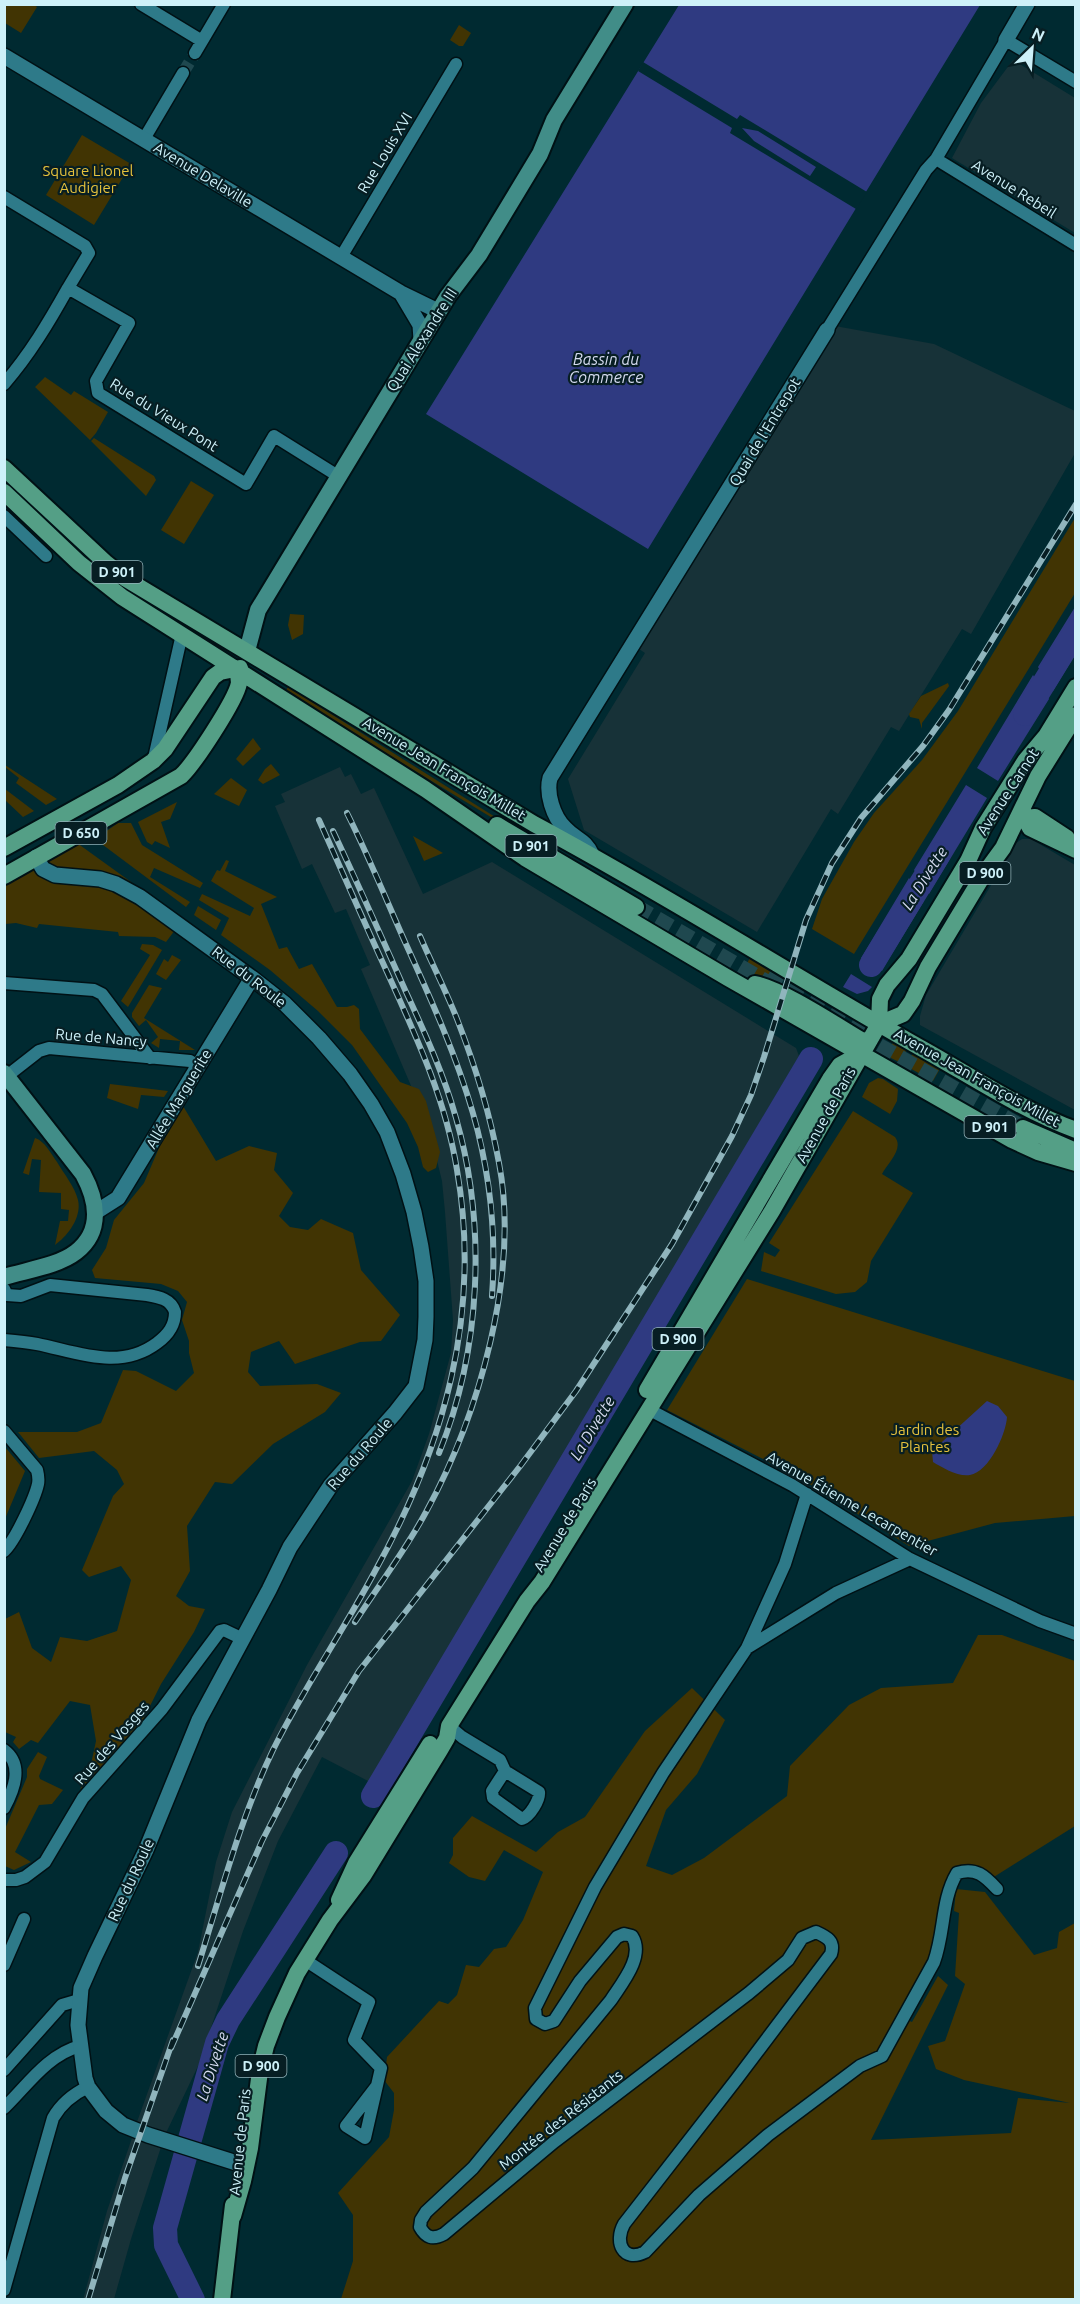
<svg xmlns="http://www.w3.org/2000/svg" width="1080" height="2304" viewBox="0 0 1080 2304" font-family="Ubuntu,sans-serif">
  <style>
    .built { fill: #173238 }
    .green { fill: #413403 }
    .water { fill: #2f3a81 }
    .pier { fill: #002a31; fill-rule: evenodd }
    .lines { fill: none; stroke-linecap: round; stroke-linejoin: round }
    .river { stroke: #2f3a81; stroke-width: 24 }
    .minor-tunnel { stroke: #1f484f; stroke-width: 12; stroke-dasharray: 12 6; stroke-linecap: butt }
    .primary-tunnel { stroke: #1f484f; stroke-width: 16; stroke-dasharray: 16 8; stroke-linecap: butt }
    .minor-casing { stroke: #001115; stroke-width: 15 }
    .tertiary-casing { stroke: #001115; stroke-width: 18 }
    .secondary-casing { stroke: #001115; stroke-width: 20 }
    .primary-casing { stroke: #001115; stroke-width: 20 }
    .minor { stroke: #2e7a89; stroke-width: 12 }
    .tertiary { stroke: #2e7a89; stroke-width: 15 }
    .secondary { stroke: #418d88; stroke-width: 16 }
    .primary { stroke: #549f86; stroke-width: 16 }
    .rail-casing { stroke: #90b5bd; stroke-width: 6 }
    .rail { stroke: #071e23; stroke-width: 4; stroke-dasharray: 11; stroke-linecap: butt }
    .labels { text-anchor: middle; stroke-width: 4.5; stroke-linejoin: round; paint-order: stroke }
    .shield { fill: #071e23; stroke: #92b2b9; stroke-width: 1.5 }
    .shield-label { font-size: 14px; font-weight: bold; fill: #cef1f9 }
    .street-label { font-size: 15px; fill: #cef1f9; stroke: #071e23 }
    .park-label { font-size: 15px; fill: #e6c23d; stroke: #071e23 }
    .water-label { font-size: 16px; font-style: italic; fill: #d4daef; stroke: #071e23 }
  </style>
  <rect width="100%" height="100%" fill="#002a31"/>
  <!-- built -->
  <path class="built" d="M1013,60L1075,98V233L952,158L981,103Z
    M835,326L934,344L1075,411V453L971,634L962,629L899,731L891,727L838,814L831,809L757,932L584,830L568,779L645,653L639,649Z
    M340,767L345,777L351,774L361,794L374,788L423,894L492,862L796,1048L799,1056L370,1782L322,1757L278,1841L243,1931L199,2064L166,2133L137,2122L198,1952L216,1862L232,1812L307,1665L412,1481L429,1434L451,1353L453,1320L445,1212L442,1181L433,1144L415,1095L361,969L370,965L346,909L335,913L312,864L302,869L275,806L285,802L281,794Z
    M1022,839H1031L1075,865V1110L920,1025V1016L926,995L1016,843Z
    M132,2138L161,2147L131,2239L114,2299L83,2300L107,2211Z"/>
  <!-- green -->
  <path class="green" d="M4,5H34L37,7L21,33L5,23Z
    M459,25L471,33L463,46H459L450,40Z
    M82,135L131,164L94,225L46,195Z
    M45,377L71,395L74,391L108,412L96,433L90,440L35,387Z
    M94,438L154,476L156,480L146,496L91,441Z
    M191,481L214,495L184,544L161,530Z
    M1075,518V593L854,954L812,929L822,899L854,842L874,813L922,760L958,711Z
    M290,614L304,615L303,634L292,640L288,625Z
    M948,683L949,686L922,723V729L919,719L910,717L909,714L921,696Z
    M288,687L500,820L499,822L285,692Z
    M253,738L261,749L243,766L236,759Z
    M271,764L280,775L263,784L258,780L265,769Z
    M4,765H5L57,799L46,805L16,783L19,778L5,767Z
    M231,778L247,790L239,806L214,794Z
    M5,789L34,811L23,817L5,800Z
    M177,802L170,819L161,822L170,848L155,841L152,845L147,842L138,822Z
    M118,823H131L142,845L203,883L200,888L154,868L150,877L190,902L186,907L95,839Z
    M413,836L443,853L424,861Z
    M77,843L138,887L147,908L175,930L166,942L155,937L119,936L118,932L39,924L37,928L16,923L5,924L4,885L54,854Z
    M226,860L229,861L225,871L277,897L261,904L279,949L287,947L299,969L312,964L337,1007H347L354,1005L359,1009L360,1029L400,1082L419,1089L426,1101L440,1152L436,1168L428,1172L423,1167L418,1147L407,1123L352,1045L318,1011L270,970L221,935L229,918L199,900L202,894L250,916L254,908L211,881L217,870L220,871Z
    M198,906L221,920L216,930L194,915Z
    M142,944L153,945L162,950L128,1007L121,1001L150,955L140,949Z
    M172,955L181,960L166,980L156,974L164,959L168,962Z
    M750,958L782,976L777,987L741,973Z
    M149,985L162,988L144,1018L195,1050H179L180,1041L160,1039L159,1048L151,1043L158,1037L146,1020L139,1026L132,1017V1013Z
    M896,1042L908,1048L899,1062L891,1058L888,1053L889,1045Z
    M914,1051L941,1067L933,1081L906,1066Z
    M878,1078L883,1079L898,1089L897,1101L890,1114L862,1097L869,1083Z
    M110,1084L168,1091L164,1097L141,1095L138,1109L107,1098Z
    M183,1106L216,1161L249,1146L277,1153L274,1170L293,1193L279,1216L290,1227L308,1230L321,1219L353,1233L361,1270L400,1315L381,1341L360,1342L295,1364L279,1341L251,1352L248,1372L260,1386L317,1384L341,1393L325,1412L273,1444L232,1484L215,1482L187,1526L190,1571L176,1596L189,1606L205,1609L194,1632L161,1684L137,1732L115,1752L80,1790L91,1764L96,1741L90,1705L70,1701L38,1743L31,1740L19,1749L13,1742L16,1737L5,1732V1619L19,1612L32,1648L51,1662L60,1637L87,1641L117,1631L131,1580L121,1566L89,1577L82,1570L113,1496L124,1484L117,1470L94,1451L39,1458L18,1432H77L101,1423L123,1370L136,1371L176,1391L194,1373L189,1353V1341L182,1320L187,1302L178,1291L161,1284L95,1278L92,1270L106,1248L114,1220L144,1183L167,1129Z
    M853,1111L895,1137C904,1149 888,1163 882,1174L913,1193L871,1261L867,1282L855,1292L836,1294L761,1271L764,1252L775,1257L780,1250L769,1243Z
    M35,1138C45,1141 51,1154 57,1162C64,1174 75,1187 78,1200C82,1217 68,1236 55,1245L60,1221H68L69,1210L61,1209V1193L39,1192L41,1160L32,1159L29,1175L23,1173Z
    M747,1279L1075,1381V1516L995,1523L909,1546L798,1477L667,1410Z
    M5,1447L25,1471L5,1519L4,1448Z
    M978,1635H1002L1075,1661V1826L989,1880L968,1870L948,1888L943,1954L907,2020L912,2022L938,1976L948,1985L871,2140L1011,2133L1018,2098L1070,2103L964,2080L936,2069L928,2046L945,2041L965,1984L955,1976L959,1913L954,1911L956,1889L985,1892L1034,1955L1057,1948L1059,1932L1075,1923V2299H341L353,2261V2215L338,2193L389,2137L394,2110V2093L384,2080L387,2057L439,2001L448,2004L457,1995L466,1965L479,1967L494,1949L506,1947L523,1920L543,1872L504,1850L485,1881L469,1877L449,1863L453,1855V1838L472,1816L536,1852L558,1832L585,1817L645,1731L692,1688L725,1720L697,1774L666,1810L646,1866L672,1875L704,1858L787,1796L790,1766L849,1705L881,1688L953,1683Z
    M38,1752L47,1757L39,1776L40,1779L63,1790L52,1804L39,1805L15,1852L31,1862L14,1870L5,1866V1829L27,1777V1769Z"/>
  <!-- water -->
  <path class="water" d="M679,5H980L648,549L426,414Z
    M1075,607V655L1053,691L1038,667Z
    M1033,675L1049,699L998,781L977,768Z
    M966,785L987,798L929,894L914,870Z
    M909,878L924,901L882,971L861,958Z
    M851,974L872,987L868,991L857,994L843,987Z
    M987,1401L998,1406L1007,1417C1006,1434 989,1472 970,1475C958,1477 943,1468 933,1462L932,1451Z"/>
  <!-- pier -->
  <path class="pier" d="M643,62L737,119L740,115L867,192L856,209L730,133L732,128L638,71ZM742,128L758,131L816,167L810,176L754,141Z"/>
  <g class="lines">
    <!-- river -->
    <path class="river" d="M1025,714L1076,631
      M871,965L939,854
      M373,1796L811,1059
      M193,2300L166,2245L165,2228L217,2043L228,2020L336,1853"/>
    <!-- minor-tunnel -->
    <path class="minor-tunnel" d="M183,73L195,53"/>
    <!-- primary-tunnel -->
    <path class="primary-tunnel" d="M636,907L775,987
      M768,975L871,1033
      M858,1034L1023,1128"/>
    <!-- minor casing -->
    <g class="minor-casing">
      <path id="minor" d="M141,4L202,41
        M195,53L224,4
        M144,139L183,73
        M936,159L1076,245
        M4,197L85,246L89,253L68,288L129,323L96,381L98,393L246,484L274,436L338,476
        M341,257L456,64
        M827,330L926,170L936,159L1006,40L1076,82
        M4,384C30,354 49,322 68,288
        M4,516L46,556
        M154,758L182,634
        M4,983L94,990L102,994L150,1058
        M7,1076L39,1051L49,1048L190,1061L199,1067
        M4,1289L7,1295L21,1296L50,1285L147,1295C159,1297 171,1299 175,1312C175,1326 168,1335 157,1343C120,1371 77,1352 37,1344C26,1342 15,1341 4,1340
        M648,1409L792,1485L910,1559L1040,1621L1076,1634
        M4,1431L37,1470C38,1474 39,1479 38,1484C35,1498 15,1541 4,1551
        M807,1494L785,1564L747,1648L663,1773L595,1887L535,2008L536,2019L545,2024L554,2021L580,1981L617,1937L624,1934L632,1936C645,1956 622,1983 611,2000L473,2168L426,2212L421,2220L420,2227C426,2238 433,2240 444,2234L554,2142L749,1993L788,1960L802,1938L816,1932C827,1937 835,1941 831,1954L736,2080L624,2224C614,2242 623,2263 645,2252L699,2195L768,2135L860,2066L882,2056L934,1962C945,1932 941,1900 957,1873C976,1867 985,1876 997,1889
        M747,1648L836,1593L910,1559
        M449,1726L462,1737L500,1760L505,1771L539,1792C540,1800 530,1816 522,1819L493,1798L492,1791L505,1771
        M4,1750C24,1765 14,1790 4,1808
        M4,1880H16L25,1877L45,1862L83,1798L162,1709L220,1631L224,1630L243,1639
        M305,1960L369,2002L354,2040L381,2068L365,2138L346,2126L376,2087
        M4,1965L24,1919
        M4,2070L62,2005L79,2000
        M4,2108C27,2086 47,2055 80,2046
        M4,2290L53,2118C61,2104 73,2094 88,2087"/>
    </g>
    <!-- tertiary casing -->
    <g class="tertiary-casing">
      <path id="tertiary" d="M1006,40L1027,4
        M4,56L401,293L438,311
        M401,293L420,325L421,340
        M592,855C585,839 576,840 565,828C553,817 546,793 550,778L827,330
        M36,857L43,869L55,875L100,879L116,884L140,897L252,978L285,1004L319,1038L350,1074L371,1104L387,1132L403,1174L414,1212L421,1247L426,1281V1317L425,1340L416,1386L395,1413L331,1485L290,1547L269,1590L199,1720L146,1850L95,1956L81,1988L78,2025L85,2078L88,2087L106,2111L123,2125L148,2135L246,2166
        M96,1212L118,1198L252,978"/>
    </g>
    <!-- secondary casing -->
    <g class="secondary-casing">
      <path id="secondary" d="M247,651L258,610L448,296L479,255L540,154L554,120L625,4
        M4,1073L83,1174C97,1200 103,1231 76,1252C58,1266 27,1270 4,1277"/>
    </g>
    <!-- primary casing -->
    <g class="primary-casing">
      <path id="primary" d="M4,468L106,563L126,579L534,824C665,894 790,974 919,1047C968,1074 1023,1111 1076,1130
        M4,492L79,563L122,597L425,789L525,858L728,978L1012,1140L1038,1152L1076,1163
        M1025,818L1030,828L1076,850
        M1025,818L1035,817L1067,838
        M497,825L636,907
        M4,848L118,785L153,761L165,749L213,677L220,672L240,668
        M4,876L181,776C194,764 236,700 239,683C239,678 238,674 236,670
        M755,984C783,990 834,1024 861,1040L868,1041
        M879,1024L880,999L887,985L909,959L968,861L983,828L1025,761L1046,736L1076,687
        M1023,1128L1076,1151
        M647,1390L830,1079L840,1065L860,1054
        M339,1900L356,1863L430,1744
        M233,2216L243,2181L250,2148L260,2071L266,2046L277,2017L297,1973L330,1920L363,1876L440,1750L447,1738L449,1726L527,1601L542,1582L772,1211L879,1024L903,1014L912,1001L928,967L984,874L1003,848L1038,776L1076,715
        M222,2300L233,2205"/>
    </g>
    <!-- minor -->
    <use href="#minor" class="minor"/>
    <!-- tertiary -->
    <use href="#tertiary" class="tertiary"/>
    <!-- secondary -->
    <use href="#secondary" class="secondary"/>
    <!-- primary -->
    <use href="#primary" class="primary"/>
    <!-- rail casing -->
    <g class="rail-casing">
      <path id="rail" d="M347,813C368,855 386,899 405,942C460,1063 502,1159 492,1296
        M333,831C358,884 382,938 406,992C425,1033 444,1075 456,1118C487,1226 481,1350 439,1453
        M355,1622C378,1586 405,1551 426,1512C479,1415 520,1273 499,1163C490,1114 475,1065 457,1019C446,991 432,964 420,936
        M198,1966C221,1893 240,1819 273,1750C303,1689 342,1633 374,1573C444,1447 482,1314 457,1170C446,1100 416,1036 387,972C364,922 342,871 319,820
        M171,2048L262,1841L297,1773L359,1671L521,1465L576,1391L672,1244L732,1136L751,1095L764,1057L806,920L832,863L861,818L923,746L949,710L1076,504
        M88,2300L125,2178L173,2040"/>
    </g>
    <!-- rail -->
    <use href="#rail" class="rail"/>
  </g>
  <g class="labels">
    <!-- shield labels -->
    <g class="shield">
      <rect x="91.5" y="561" width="51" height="22" rx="4.5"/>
      <rect x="55.5" y="822" width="51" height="22" rx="4.5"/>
      <rect x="505.5" y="835" width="51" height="22" rx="4.5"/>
      <rect x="959.5" y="862" width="51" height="22" rx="4.5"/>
      <rect x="964.5" y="1116" width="51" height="22" rx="4.5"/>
      <rect x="652.5" y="1328" width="51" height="22" rx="4.5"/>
      <rect x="235.5" y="2055" width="51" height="22" rx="4.5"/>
    </g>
    <g class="shield-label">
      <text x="117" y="577">D 901</text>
      <text x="81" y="838">D 650</text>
      <text x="531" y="851">D 901</text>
      <text x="985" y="878">D 900</text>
      <text x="990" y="1132">D 901</text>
      <text x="678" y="1344">D 900</text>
      <text x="261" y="2071">D 900</text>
    </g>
    <!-- street labels -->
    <g class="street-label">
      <text transform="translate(385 153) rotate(-59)" y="5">Rue Louis XVI</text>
      <text transform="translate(203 175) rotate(31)" y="5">Avenue Delaville</text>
      <text transform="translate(1014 189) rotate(32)" y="5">Avenue Rebeil</text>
      <text transform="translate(422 340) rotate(-58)" y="5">Quai Alexandre III</text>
      <text transform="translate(164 415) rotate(32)" y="5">Rue du Vieux Pont</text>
      <text transform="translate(765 432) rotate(-59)" y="5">Quai de l'Entrepot</text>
      <text transform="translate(444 769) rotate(31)" y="5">Avenue Jean François Millet</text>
      <text transform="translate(1008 792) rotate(-57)" y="5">Avenue Carnot</text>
      <text transform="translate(249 977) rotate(38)" y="5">Rue du Roule</text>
      <text transform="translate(101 1038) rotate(5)" y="5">Rue de Nancy</text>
      <text transform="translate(977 1078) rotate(29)" y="5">Avenue Jean François Millet</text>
      <text transform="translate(179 1099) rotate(-59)" y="5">Allée Marguerite</text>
      <text transform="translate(826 1115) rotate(-61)" y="5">Avenue de Paris</text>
      <text transform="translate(360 1454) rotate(-49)" y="5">Rue du Roule</text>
      <text transform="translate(852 1504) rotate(30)" y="5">Avenue Étienne Lecarpentier</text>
      <text transform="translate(565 1525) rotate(-59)" y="5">Avenue de Paris</text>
      <text transform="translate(112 1743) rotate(-49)" y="5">Rue des Vosges</text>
      <text transform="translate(131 1880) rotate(-65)" y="5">Rue du Roule</text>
      <text transform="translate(561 2120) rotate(-38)" y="5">Montée des Résistants</text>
      <text transform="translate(240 2142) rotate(-84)" y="5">Avenue de Paris</text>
    </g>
    <!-- park labels -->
    <g class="park-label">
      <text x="88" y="176">Square Lionel<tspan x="88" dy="17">Audigier</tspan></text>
      <text x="925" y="1435">Jardin des<tspan x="925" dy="17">Plantes</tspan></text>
    </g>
    <!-- water labels -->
    <g class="water-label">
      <text x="606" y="365">Bassin du<tspan x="606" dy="18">Commerce</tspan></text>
      <text transform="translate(924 878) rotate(-58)" y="6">La Divette</text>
      <text transform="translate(592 1428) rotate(-59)" y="6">La Divette</text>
      <text transform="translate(212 2066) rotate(-72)" y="6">La Divette</text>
    </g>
  </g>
  <!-- border -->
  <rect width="1080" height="2304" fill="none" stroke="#cef1f9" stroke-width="12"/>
  <!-- north arrow -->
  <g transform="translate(1032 48) rotate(25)" stroke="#071e23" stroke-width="4.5" paint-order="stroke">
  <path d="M0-4.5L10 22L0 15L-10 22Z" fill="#cef1f9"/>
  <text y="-9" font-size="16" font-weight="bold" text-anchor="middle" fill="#cef1f9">N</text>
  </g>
</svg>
